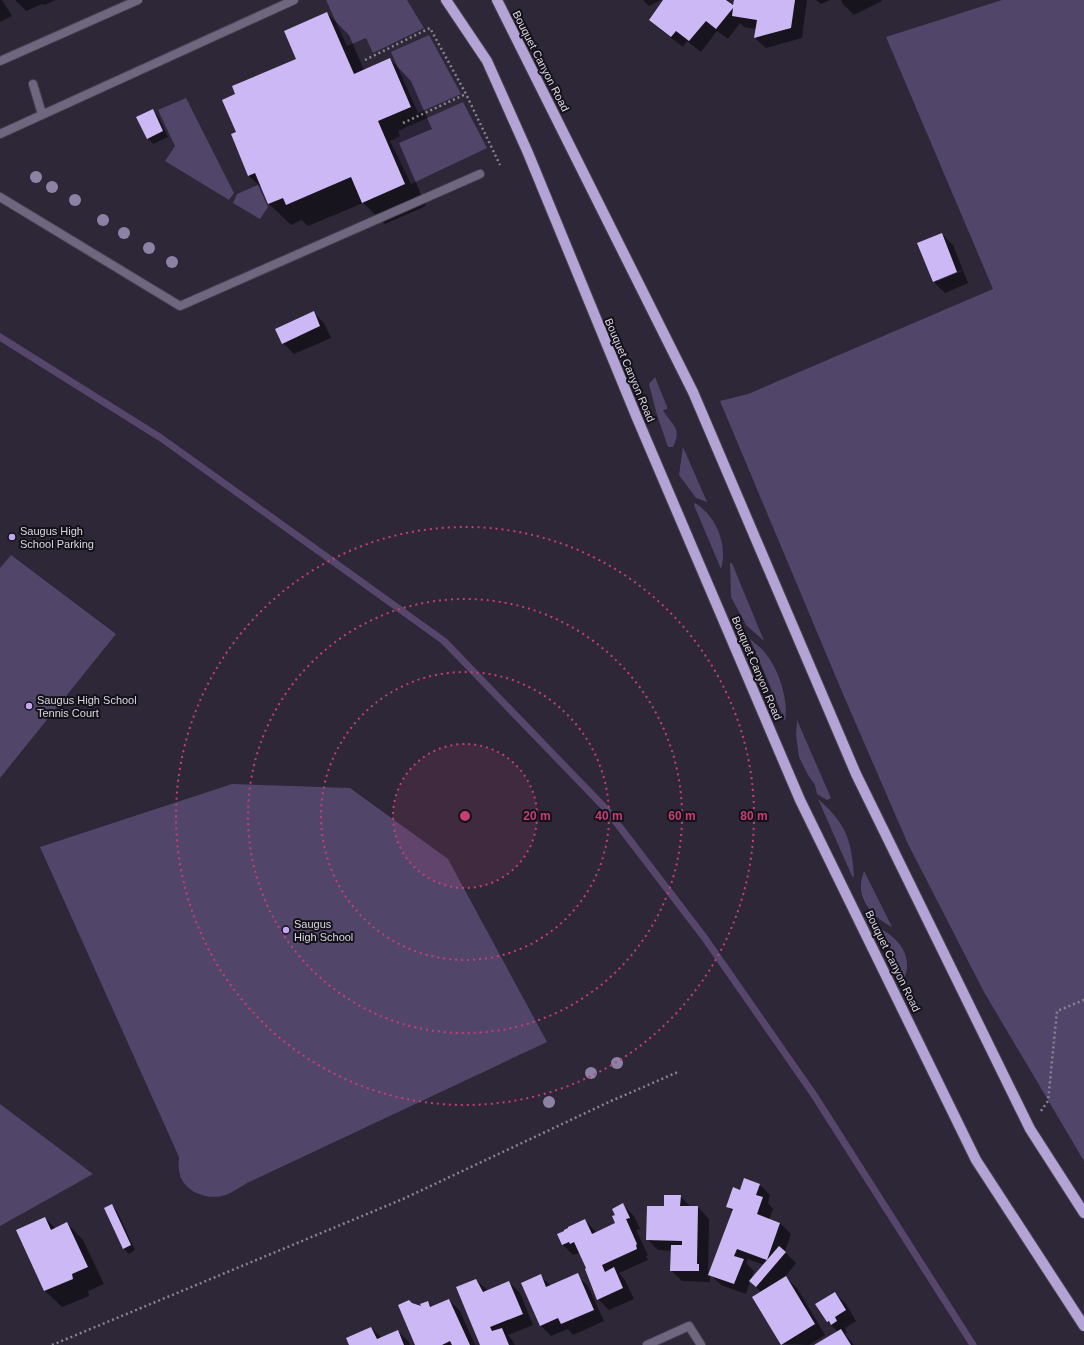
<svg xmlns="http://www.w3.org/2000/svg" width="1084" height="1345" viewBox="0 0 1084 1345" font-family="Helvetica,sans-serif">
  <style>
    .green { fill: #52456a }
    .shadow { fill: #0007; fill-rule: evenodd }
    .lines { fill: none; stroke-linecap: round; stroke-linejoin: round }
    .stream { stroke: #56466b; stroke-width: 7 }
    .building { fill: #ccb8f5 }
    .service-casing { stroke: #494353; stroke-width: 10 }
    .minor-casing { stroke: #494353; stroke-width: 10 }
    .tertiary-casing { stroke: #494353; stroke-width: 10 }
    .primary-casing { stroke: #494353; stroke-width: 12 }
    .path { stroke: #888492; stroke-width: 2.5; stroke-dasharray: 2 3; stroke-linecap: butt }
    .service { stroke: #6f6780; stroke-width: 8 }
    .minor { stroke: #6f6780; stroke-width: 8 }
    .tertiary { stroke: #6f6780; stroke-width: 8 }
    .primary { stroke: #b4a4d6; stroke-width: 10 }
    .tree { fill: #8d82a5 }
    .ring { fill: none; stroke: #c73e76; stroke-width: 2; stroke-dasharray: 2 4 }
    .poi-dot { fill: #c2a8f3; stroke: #141119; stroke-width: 1.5 }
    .labels { text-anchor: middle; stroke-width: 4; stroke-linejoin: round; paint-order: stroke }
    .street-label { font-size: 11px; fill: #dad7e2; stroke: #141119 }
    .poi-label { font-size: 11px; fill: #dad7e2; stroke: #141119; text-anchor: start }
    .centre { fill: #c73e76; stroke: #141119; stroke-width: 2 }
    .ring-label { font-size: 12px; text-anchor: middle; font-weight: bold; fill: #c73e76; stroke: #141119; stroke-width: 4; stroke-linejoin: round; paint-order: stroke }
  </style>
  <rect width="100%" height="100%" fill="#2d2738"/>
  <!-- green -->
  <path class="green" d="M326,0H407L424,28L373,53L366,38L347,46Z
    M1002,0H1084V1161L984,992L908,844L843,694L720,401L748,394L993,289L886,37Z
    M429,35L461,94L418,113L391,52Z
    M186,98L234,193L229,200L165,161L175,146L158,110Z
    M463,102L487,148L411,184L390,141L400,136L398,131Z
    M258,185L268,207L260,219L233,203L237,194Z
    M655,377L667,407V409L663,410C671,425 683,427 673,447H668L657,415L649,384Z
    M683,447L707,502L696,498L679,475Z
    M695,503C713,514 724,536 723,557C723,561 722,565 721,569L694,505Z
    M11,555L116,634L0,778V568Z
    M730,563H732L764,641L746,625L731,597Z
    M750,639C755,644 762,648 766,654C779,670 789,701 785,721Z
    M797,720L831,798L827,800L817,794L815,785L808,775L799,757L796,735Z
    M232,784L350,788L448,859L547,1042L247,1183C240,1187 231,1194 222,1196C204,1200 181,1190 179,1170C178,1166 179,1161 179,1157L40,847Z
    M818,799C846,823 852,841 854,877L852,876Z
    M864,871L892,927C876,919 859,903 861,883C861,880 863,875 864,871Z
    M878,927C898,938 914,955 904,979Z
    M0,1104L93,1174L0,1226Z"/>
  <!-- shadow -->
  <path class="shadow" d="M0,0H2L12,16L0,22Z
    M15,0H56L44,5L42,4L26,11Z
    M643,0H661L649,6Z
    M665,0H728L734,6L735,0H807L802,38L766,48L755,38L756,29L744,27L740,23L728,39L717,31L701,52L687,41L683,47L661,30L650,19Z
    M816,0H830L821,4Z
    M841,0H882V1L854,15L843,4Z
    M327,13L349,35L364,70L390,59L411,81L432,129L399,143L426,206L385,224L363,203L308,226L302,220L291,225L269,204L263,189L249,176L232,135L237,133L297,59Z
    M152,110L158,116L168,137L153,144L148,138Z
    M942,234L953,245L968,283L945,293L934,282L918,243ZM962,270V271L938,281V279Z
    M313,312L324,323L331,338L294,354L283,343Z
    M759,1184L770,1195L768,1203L773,1209L769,1220L780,1223L791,1234L785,1252L796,1263L785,1277L797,1288L825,1335L809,1345L782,1344L761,1292L750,1281L746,1294L721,1285L710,1274V1282L682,1281L671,1270L672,1251L658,1250L647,1239L664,1207L680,1196L691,1207H698L709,1219L708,1278L733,1212L727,1206L740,1191ZM748,1259L764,1265L751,1280L754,1271L746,1263Z
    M112,1205L117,1211L135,1250L129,1254L123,1248Z
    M623,1205L634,1216L640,1229L636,1230L648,1255L646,1256L648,1260L619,1273L625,1280L634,1299L609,1310L598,1299L588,1269L579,1253L573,1255L562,1244L585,1220L597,1233L616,1224V1216Z
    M45,1218L56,1229L67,1223L83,1240L104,1284L88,1291L89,1296L62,1307L45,1291L18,1230Z
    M540,1275L551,1286L577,1275L588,1286L604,1321L573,1335L568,1329L551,1336L540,1325Z
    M476,1280L488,1291L509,1282L520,1293L533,1325L508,1335L512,1340L515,1345H481Z
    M835,1293L846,1304L856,1321L845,1328L847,1333L845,1334L854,1345H816L838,1332L828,1322Z
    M449,1300L460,1311L475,1345H415L411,1304L423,1307L427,1302L433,1307Z
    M371,1328L382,1338L398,1331L409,1342L410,1345H351Z"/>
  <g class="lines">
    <!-- stream -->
    <path class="stream" d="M0,337L161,438L444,641L606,809L704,937L814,1095L973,1345"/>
  </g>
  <!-- building -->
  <path class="building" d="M663,0H726L733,5L734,0H795L791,28L754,38L757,20L732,16L733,8L716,29L706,21L689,41L676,31L671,37L649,20Z
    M327,12L354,74L390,58L411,107L378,121L405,184L362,203L351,177L286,205L283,198L268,204L255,173L248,176L231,134L236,132L222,100L235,94L232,86L296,59L284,31Z
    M153,109L163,131L147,139L136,117Z
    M942,233L957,272L933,282L917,243Z
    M314,311L320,326L282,344L275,329Z
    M744,1178L760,1184L756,1195L763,1197L757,1214L780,1223L767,1260L737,1249L734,1256L744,1259L734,1284L708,1275L733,1209L726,1207L733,1187L740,1190Z
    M664,1195H681L680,1206H698L697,1264H699V1271H670L671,1245H682V1241L646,1240L647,1206H664Z
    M623,1203L630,1218L626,1219L637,1244L636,1245L637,1249L602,1265L605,1272L614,1267L623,1288L597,1300L585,1269L586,1268L574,1242L570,1244L569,1242L562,1245L557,1234L564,1231V1230L568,1228V1227L585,1219L592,1234L615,1223L612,1216L615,1215L612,1209Z
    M112,1204L131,1245L123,1249L104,1208Z
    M45,1217L51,1230L67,1222L88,1267L72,1274L73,1279L44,1291L16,1230Z
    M779,1246L786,1252L756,1287L749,1281Z
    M578,1273L594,1310L561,1324L558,1318L540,1326L521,1283L541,1274L546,1287Z
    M786,1276L815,1324L781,1345L752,1297Z
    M476,1279L483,1292L509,1281L523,1314L490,1327L492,1331L502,1328L509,1345H480L456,1287Z
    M835,1292L846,1310L835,1317L837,1321L831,1325L829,1321L827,1322L815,1304Z
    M449,1299L470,1345H452L450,1341L442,1345H415L398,1305L409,1300L412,1303L421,1306L420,1304L428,1301L430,1307Z
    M371,1327L377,1339L398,1330L404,1345H349L346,1338Z
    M841,1329L851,1345H814Z"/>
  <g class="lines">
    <!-- service casing -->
    <g class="service-casing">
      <path id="service" d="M33,84L42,114
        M0,134L294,0
        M0,197L180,306L480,174"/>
    </g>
    <!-- minor casing -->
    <g class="minor-casing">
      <path id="minor" d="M647,1345L689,1326L701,1345"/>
    </g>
    <!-- tertiary casing -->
    <g class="tertiary-casing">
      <path id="tertiary" d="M0,61L138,0"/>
    </g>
    <!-- primary casing -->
    <g class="primary-casing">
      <path id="primary" d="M446,0L487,61L528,153L637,418L800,800L976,1160L1084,1326
        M497,0L693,392L856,774L1030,1129L1084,1213"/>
    </g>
    <!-- path -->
    <path class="path" d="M365,60L430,28L466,94L500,165
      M403,123L466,94
      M1041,1111L1048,1101L1057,1011L1084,1000
      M52,1345L403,1199L611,1101L678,1072"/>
    <!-- service -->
    <use href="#service" class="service"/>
    <!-- minor -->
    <use href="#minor" class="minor"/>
    <!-- tertiary -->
    <use href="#tertiary" class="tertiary"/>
    <!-- primary -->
    <use href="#primary" class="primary"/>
  </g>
  <!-- trees -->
  <g class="tree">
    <circle cx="36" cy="177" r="6"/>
    <circle cx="52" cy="187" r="6"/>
    <circle cx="75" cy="200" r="6"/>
    <circle cx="103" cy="220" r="6"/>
    <circle cx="124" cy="233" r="6"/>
    <circle cx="149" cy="248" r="6"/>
    <circle cx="172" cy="262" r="6"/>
    <circle cx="617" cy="1063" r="6"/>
    <circle cx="591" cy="1073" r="6"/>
    <circle cx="549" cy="1102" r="6"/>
  </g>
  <!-- distance rings -->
  <circle cx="465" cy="816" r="72" fill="#c73e76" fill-opacity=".12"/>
  <g class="ring">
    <circle cx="465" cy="816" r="72"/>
    <circle cx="465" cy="816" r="144"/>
    <circle cx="465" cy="816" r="217"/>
    <circle cx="465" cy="816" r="289"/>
  </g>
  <!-- markers -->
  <g class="poi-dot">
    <circle cx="12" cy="537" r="4"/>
    <circle cx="29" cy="706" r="4"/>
    <circle cx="286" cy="930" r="4"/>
  </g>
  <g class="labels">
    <!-- street labels -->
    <g class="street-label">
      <text transform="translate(541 61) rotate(63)" y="4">Bouquet Canyon Road</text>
      <text transform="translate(630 370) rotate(67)" y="4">Bouquet Canyon Road</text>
      <text transform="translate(757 668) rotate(67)" y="4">Bouquet Canyon Road</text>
      <text transform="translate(893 961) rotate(64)" y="4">Bouquet Canyon Road</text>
    </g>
    <!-- poi labels -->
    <g class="poi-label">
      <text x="20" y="535">Saugus High<tspan x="20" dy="13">School Parking</tspan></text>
      <text x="37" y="704">Saugus High School<tspan x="37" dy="13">Tennis Court</tspan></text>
      <text x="294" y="928">Saugus<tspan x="294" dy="13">High School</tspan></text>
    </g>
  </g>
  <circle cx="465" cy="816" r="6" class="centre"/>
  <g class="ring-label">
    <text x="537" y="820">20 m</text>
    <text x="609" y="820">40 m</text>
    <text x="682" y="820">60 m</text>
    <text x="754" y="820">80 m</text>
  </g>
</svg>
